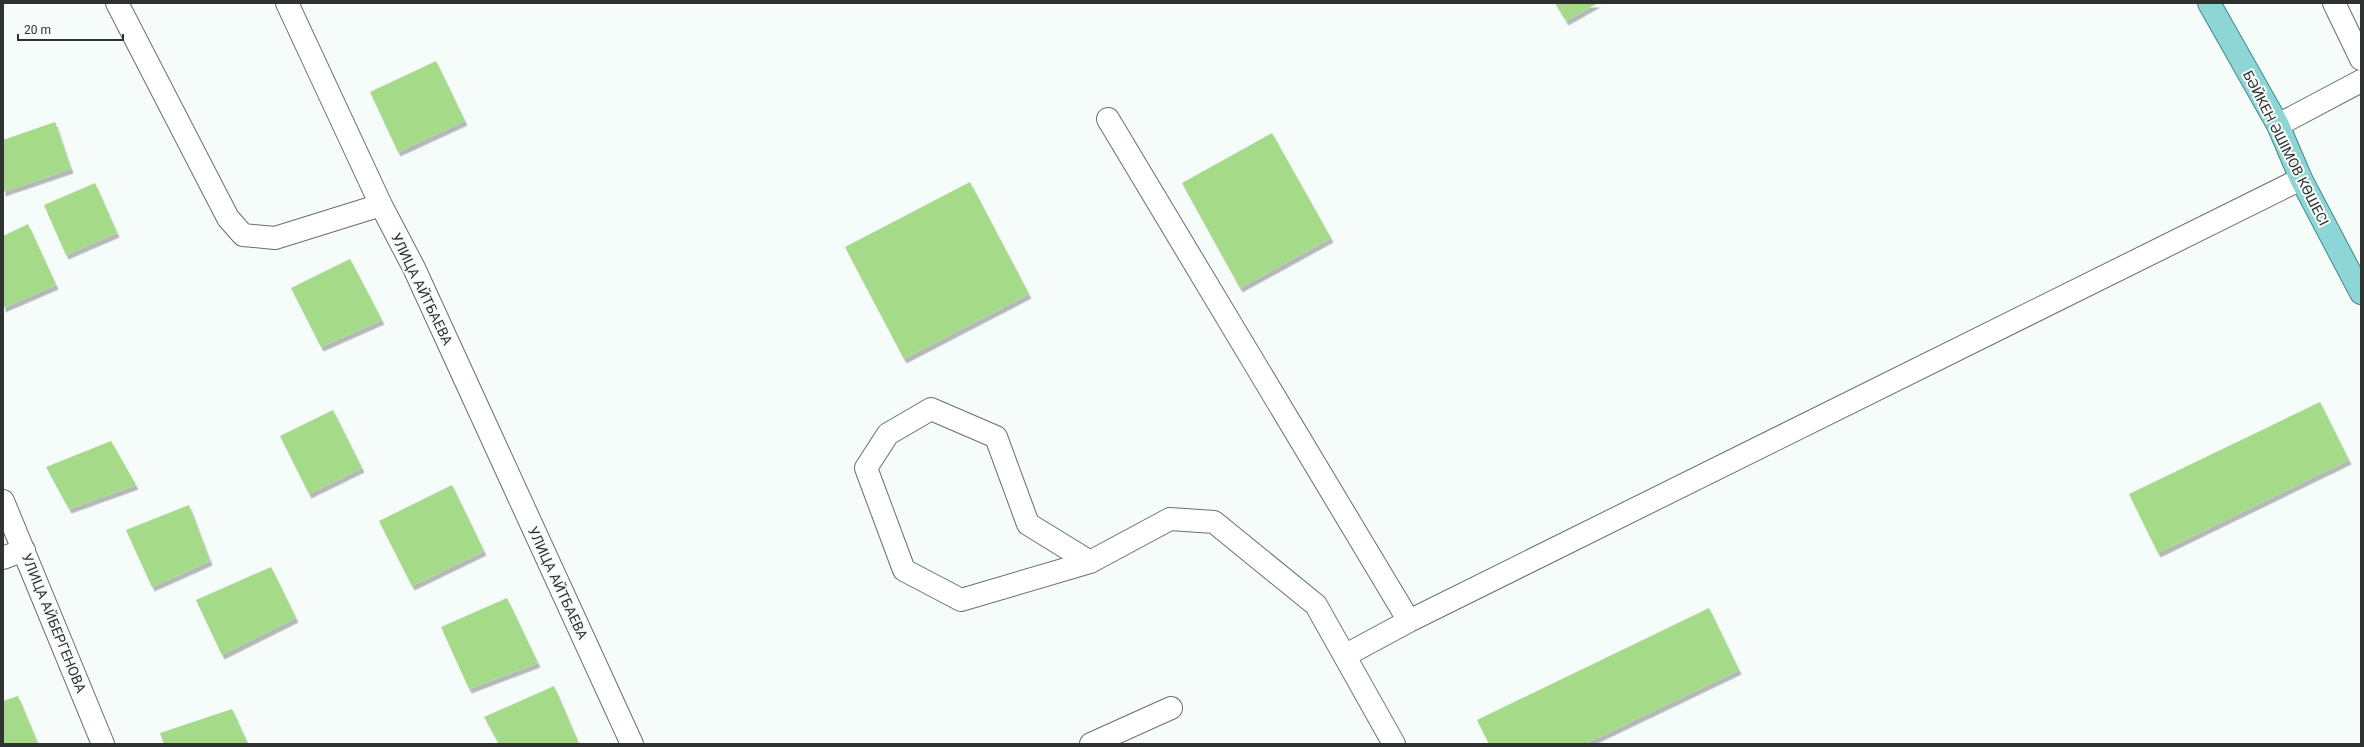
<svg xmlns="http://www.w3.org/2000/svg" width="2364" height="747" viewBox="0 0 2364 747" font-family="Roboto,sans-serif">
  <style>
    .building { fill: #a4da88; filter: url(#shadow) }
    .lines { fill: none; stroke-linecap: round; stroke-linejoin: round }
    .minor-casing { stroke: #6a6f6d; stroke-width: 24 }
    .major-casing { stroke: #3b8b89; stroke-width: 24 }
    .minor { stroke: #fff; stroke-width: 22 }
    .major { stroke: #8dd6d5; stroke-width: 22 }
    .labels { text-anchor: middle; stroke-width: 4; stroke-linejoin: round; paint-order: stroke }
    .street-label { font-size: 14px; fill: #303231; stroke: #f6fcf9 }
  </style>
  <defs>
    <filter id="shadow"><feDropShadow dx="2.5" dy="4.5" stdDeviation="0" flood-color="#0004"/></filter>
  </defs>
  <rect width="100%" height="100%" fill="#f6fcf9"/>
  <!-- building -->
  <path class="building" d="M1555,3H1598L1566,21Z
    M436,61L465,121L398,152L370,92Z
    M55,122L71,169L3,192V140Z
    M1272,133L1331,238L1240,288L1182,183Z
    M970,182L1029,294L904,359L845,247Z
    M95,183L117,233L66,255L44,205Z
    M28,224L56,285L3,308V236Z
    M350,259L382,320L321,347L291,288Z
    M2320,402L2349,460L2158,553L2129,494Z
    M333,410L362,468L309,494L280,436Z
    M111,441L136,485L69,509L46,467Z
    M452,485L484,551L412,586L379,521Z
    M189,505L210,561L152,587L126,530Z
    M271,567L296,618L222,655L196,600Z
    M507,598L538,663L469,689L441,627Z
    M1709,608L1739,670L1585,744H1489L1477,720Z
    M554,686L579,744H499L484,717Z
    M18,696L38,744H3V701Z
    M232,709L248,744H164L160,733Z"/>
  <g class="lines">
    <!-- minor casing -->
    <g class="minor-casing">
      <path id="minor" d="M117,3L228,218L243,235L275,238L381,205L414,268L632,744
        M287,3L381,205
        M2334,3L2361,59
        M1108,119L1409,621
        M2278,125L2361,81
        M3,501L103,744
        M3,558L24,550
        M1090,562L1028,524L996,437L931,409L888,434L866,468L904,570L961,600L1090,562L1170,519L1214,522L1316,605L1394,744
        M1346,655L1409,621L2301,179
        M1091,744L1171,708"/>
    </g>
    <!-- major casing -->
    <g class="major-casing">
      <path id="major" d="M2209,3L2278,125L2301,179L2361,293"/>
    </g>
    <!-- minor -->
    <use href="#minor" class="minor"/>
    <!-- major -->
    <use href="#major" class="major"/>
  </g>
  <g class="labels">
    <!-- street labels -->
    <g class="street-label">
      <text transform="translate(2286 148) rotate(63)" y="5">БӘЙКЕН ӘШІМОВ КӨШЕСІ</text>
      <text transform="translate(422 289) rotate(64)" y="5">УЛИЦА АЙТБАЕВА</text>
      <text transform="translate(558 583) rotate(65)" y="5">УЛИЦА АЙТБАЕВА</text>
      <text transform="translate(54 623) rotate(68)" y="5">УЛИЦА АЙБЕРГЕНОВА</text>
    </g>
  </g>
  <!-- border -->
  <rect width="2364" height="747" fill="none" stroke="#303231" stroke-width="8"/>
  <!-- scale -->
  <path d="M18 34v6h105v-6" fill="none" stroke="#303231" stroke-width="2"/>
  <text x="24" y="34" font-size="12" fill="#303231" stroke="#f6fcf9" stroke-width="3" paint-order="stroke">20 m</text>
</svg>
